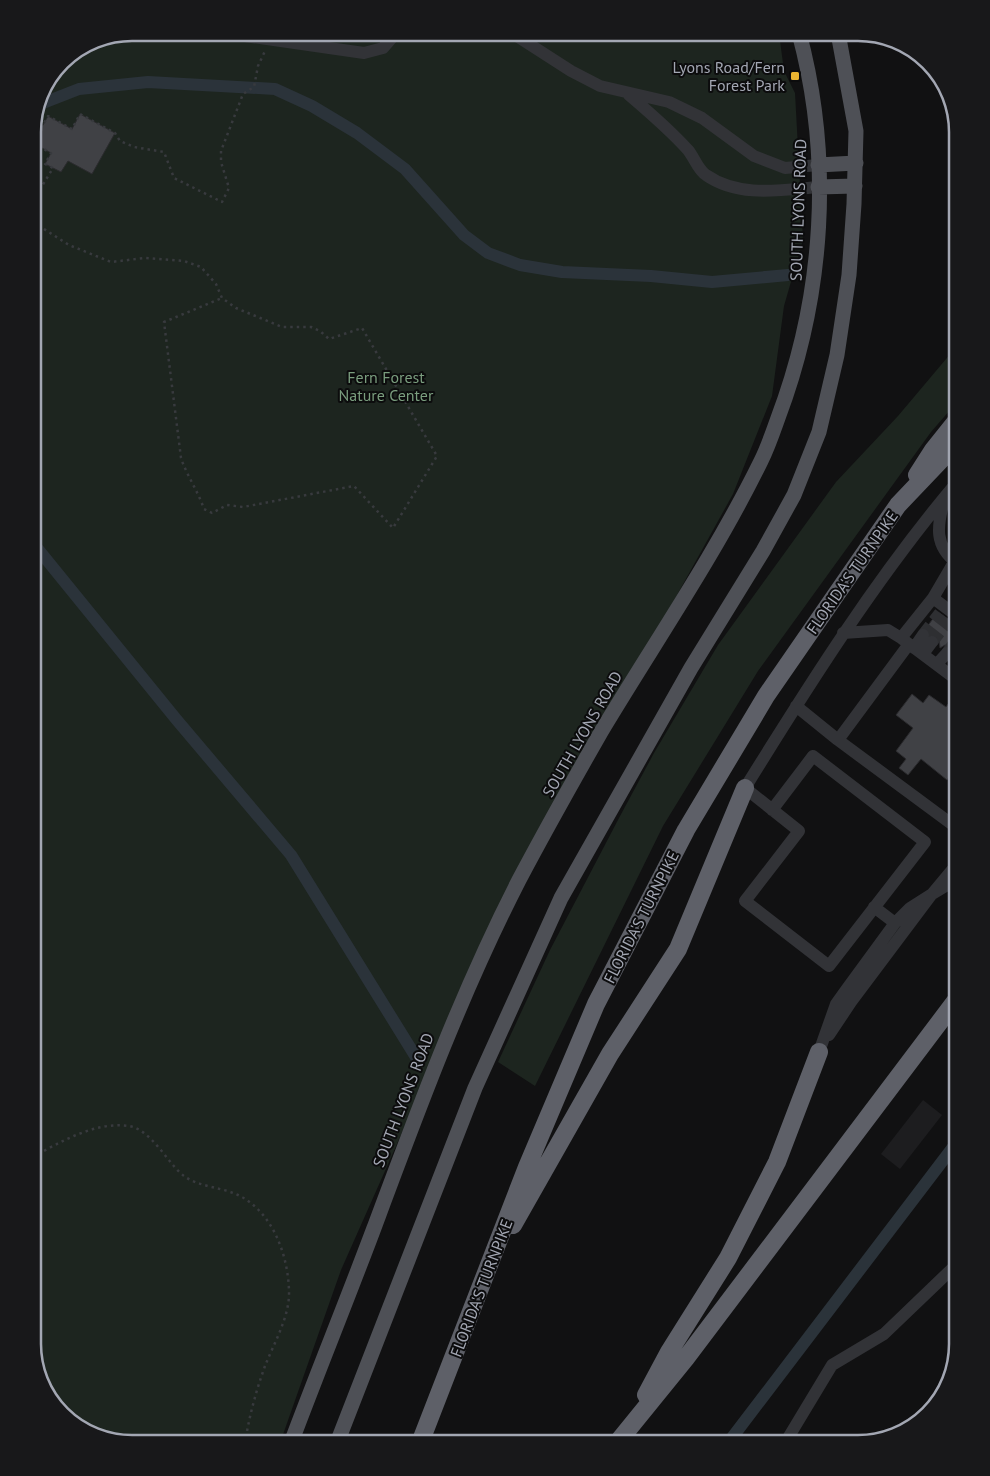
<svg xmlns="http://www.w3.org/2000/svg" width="990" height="1476" viewBox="0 0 990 1476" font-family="'PT Sans',sans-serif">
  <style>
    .built { fill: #1d1d1f }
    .green { fill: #1d251f }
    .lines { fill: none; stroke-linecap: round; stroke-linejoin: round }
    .canal { stroke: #2b333a; stroke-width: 12 }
    .building { fill: #404145; stroke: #2b2b2e }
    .minor-tunnel { stroke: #2e2f32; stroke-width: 12; stroke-dasharray: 12 6; stroke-linecap: butt }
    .path { stroke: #383a3e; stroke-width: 2.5; stroke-dasharray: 2.5 4; stroke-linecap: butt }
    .minor { stroke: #323337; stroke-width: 12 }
    .major { stroke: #4e5056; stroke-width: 15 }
    .highway { stroke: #5e6068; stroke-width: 18 }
    .poi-dot { fill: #eab431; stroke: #0c0c0d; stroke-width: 2 }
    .labels { text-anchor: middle; stroke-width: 4; stroke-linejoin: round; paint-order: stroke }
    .poi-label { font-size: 16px; fill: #a3a7b3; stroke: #0c0c0d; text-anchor: end }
    .street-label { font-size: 16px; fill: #a3a7b3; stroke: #0c0c0d }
    .park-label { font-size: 16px; fill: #7a9d7e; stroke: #0c0c0d }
    .rim { fill: none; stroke: #a3a7b3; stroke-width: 2.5 }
  </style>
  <rect width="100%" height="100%" fill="#111112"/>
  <!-- built -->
  <path class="built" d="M923,1100L942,1115L900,1169L881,1154Z"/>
  <!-- green -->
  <path class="green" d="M132,33H779L784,71L795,93L803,240L784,306L772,396L733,494L600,734L456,1011L341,1270L280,1443H126L82,1430L46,1393L33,1344V126L43,88L62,61L94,40Z
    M957,346V402L931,432L758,671L663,826L535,1086L498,1062L550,950L619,818L654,753L718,645L836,482L898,416Z"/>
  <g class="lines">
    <!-- canal -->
    <path class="canal" d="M38,105L79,89L148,82L275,89L312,106L357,133L405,169L464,235L488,253L520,265L562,272L651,276L712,282L788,275
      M33,543L176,719L291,855L419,1062
      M728,1443L957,1142"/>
  </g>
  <!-- building -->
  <path class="building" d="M80,114L115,133L92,174L68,161L61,172L45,164L51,153L33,143L48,116L72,129Z
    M938,612L958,626V661L953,658L955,654L953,647L945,645L940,648L939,638L931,634L926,628Z
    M912,694L923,703L929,695L946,707L951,700L958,705V711L951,719L958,723V766L947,780L921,759L908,775L899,768L906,759L896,751L913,728L896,715Z"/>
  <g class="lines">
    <!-- minor-tunnel -->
    <path class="minor-tunnel" d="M923,635L940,613
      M932,642L949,620
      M947,653L957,639"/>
    <!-- path -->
    <path class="path" d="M33,201L53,168L45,164L51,153L33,143L48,116L72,129L80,114L115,133L120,141L134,147L164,152L174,178L222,202L229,188L221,162V151L243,94L254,87L258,66L265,51
      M33,222L69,245L111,262L145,258L184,261L201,267L216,284L222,298L236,308L282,327H311L320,331L329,339L362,328L437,456L393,528L354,486L243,507L227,505L212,513L204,509C198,491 187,476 181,458L164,322L222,298
      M33,1157C60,1142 96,1121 129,1126C152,1130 168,1164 184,1176C199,1187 221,1187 238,1195C273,1212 288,1255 289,1291C290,1316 274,1343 265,1366C256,1391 249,1417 245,1443"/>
    <!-- minor -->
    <path class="minor" d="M224,33L364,53L383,48L396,33
      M512,33L571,71L600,86L669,102L702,118L754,156L785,168L818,165
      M629,95C649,112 670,130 688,150C694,157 698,170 706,175C739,198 781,190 818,187
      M944,501C937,526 934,546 957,563
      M933,598L957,616
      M843,633L888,630L901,638
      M909,644L957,680
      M914,648L923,635
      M923,654L932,642
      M937,664L947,653
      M796,706L838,740L957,828
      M838,740L909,644L901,638L933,598L957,557
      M772,810L813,756L925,842L829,966L745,901L799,831L745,788C810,683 877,577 957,482
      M874,907L895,923
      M829,1035L851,1002L932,894L957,879
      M819,1052L836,1004L846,990L895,923L910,908L932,894L957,864
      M785,1443L832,1365L884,1334L957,1264"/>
    <!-- major -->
    <path class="major" d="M818,165L856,163
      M818,187L855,186
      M291,1443C318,1371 347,1300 374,1228C418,1110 461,993 519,880C545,831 573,781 601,732C655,642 715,555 761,461C768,447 773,432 778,418C824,296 833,159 799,33
      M337,1443L475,1088L561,898L691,668L763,551L794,495L819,432L837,355L849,275L854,204L856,131L838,33"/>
    <!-- highway -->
    <path class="highway" d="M917,475L933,450L957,420
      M513,1225L610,1054L678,949L745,788
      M646,1395L669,1352L728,1258L777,1162L819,1052
      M420,1443L527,1167L596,1004L686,830L766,696L898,505L957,443
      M617,1443L686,1358L957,999"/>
  </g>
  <!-- markers -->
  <rect class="poi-dot" x="790" y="71" width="10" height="10" rx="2.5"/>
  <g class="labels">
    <!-- poi labels -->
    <g class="poi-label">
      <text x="785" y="73">Lyons Road/Fern<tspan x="785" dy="18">Forest Park</tspan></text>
    </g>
    <!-- street labels -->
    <g class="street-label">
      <text transform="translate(798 210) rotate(-88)" y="6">SOUTH LYONS ROAD</text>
      <text transform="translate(852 572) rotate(-55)" y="6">FLORIDA'S TURNPIKE</text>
      <text transform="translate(582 734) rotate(-60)" y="6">SOUTH LYONS ROAD</text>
      <text transform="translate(641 917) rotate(-63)" y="6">FLORIDA'S TURNPIKE</text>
      <text transform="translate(403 1100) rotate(-69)" y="6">SOUTH LYONS ROAD</text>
      <text transform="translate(481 1288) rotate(-69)" y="6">FLORIDA'S TURNPIKE</text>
    </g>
    <!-- park labels -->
    <g class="park-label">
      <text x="386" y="383">Fern Forest<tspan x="386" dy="18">Nature Center</tspan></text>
    </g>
  </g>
  <!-- crop -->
  <path d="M0 0H990V1476H0ZM132 41H858A91 91 0 0 1 949 132V1344A91 91 0 0 1 858 1435H132A91 91 0 0 1 41 1344V132A91 91 0 0 1 132 41Z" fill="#18181a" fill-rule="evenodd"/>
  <path class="rim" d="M132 41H858A91 91 0 0 1 949 132V1344A91 91 0 0 1 858 1435H132A91 91 0 0 1 41 1344V132A91 91 0 0 1 132 41Z"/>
</svg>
